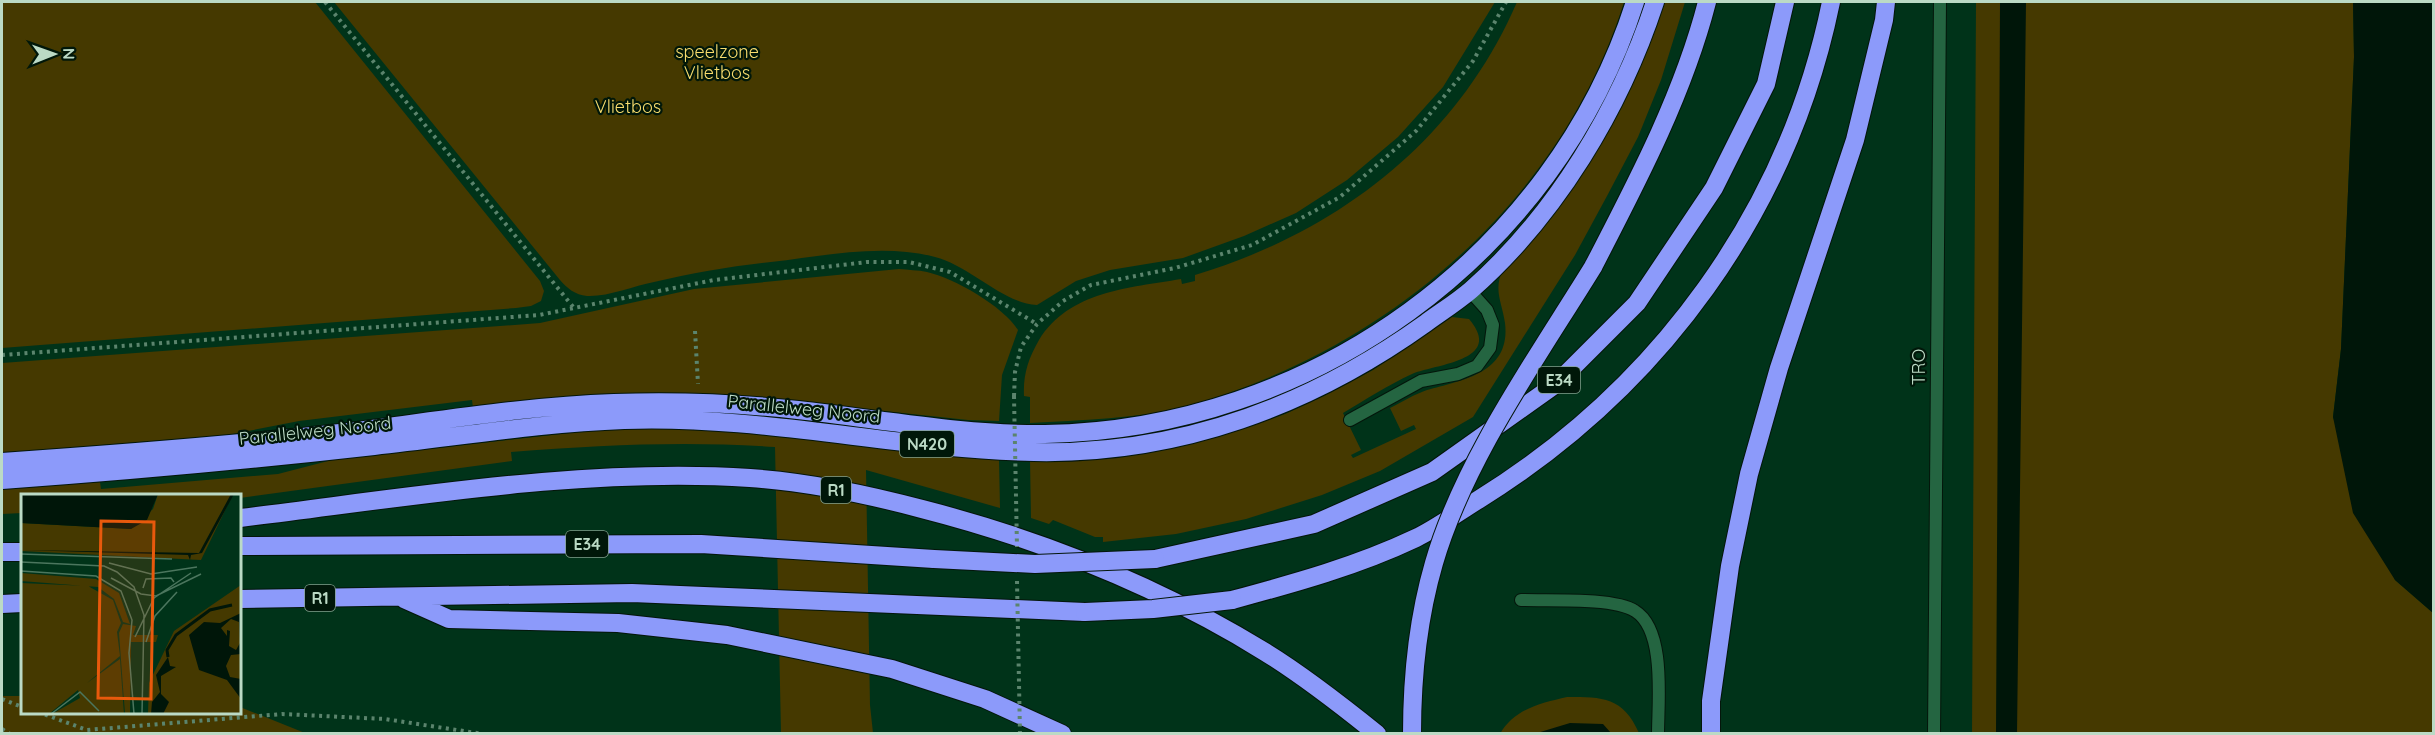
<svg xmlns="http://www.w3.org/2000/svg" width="2435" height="735" viewBox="0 0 2435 735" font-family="Quicksand,sans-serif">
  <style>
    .green { fill: #453900 }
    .water { fill: #001609 }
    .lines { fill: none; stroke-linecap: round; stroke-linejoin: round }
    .lane-casing { stroke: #04160b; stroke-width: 14 }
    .highway-casing { stroke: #04160b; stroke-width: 20 }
    .path { stroke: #5b846d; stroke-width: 4; stroke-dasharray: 3 4.5; stroke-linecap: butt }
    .lane { stroke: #246541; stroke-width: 12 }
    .highway { stroke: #8c9afa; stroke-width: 18 }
    .highway-bridge-casing { stroke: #04160b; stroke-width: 20; stroke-linecap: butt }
    .path-bridge { stroke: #5b846d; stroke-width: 4; stroke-dasharray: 3 4.5; stroke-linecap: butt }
    .highway-bridge { stroke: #8c9afa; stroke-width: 18 }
    .labels { text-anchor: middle; stroke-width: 4.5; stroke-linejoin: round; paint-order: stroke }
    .shield { fill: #001709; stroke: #83a08d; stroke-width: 1.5 }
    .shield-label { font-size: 16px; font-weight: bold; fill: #bbdac5 }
    .park-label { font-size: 18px; fill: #f8dd6e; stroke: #001709 }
    .street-label { font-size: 18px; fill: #bbdac5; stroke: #001709 }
    .inset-river { fill: none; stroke: #001609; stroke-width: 3 }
    .inset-road { fill: none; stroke: #4b765e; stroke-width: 1.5 }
    .view { fill: #e8590c; fill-opacity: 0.15; stroke: #e8590c; stroke-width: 3 }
    .inset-edge { fill: none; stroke: #bbdac5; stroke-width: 3 }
  </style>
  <rect width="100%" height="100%" fill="#003319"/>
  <!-- green -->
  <path class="green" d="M2,2H315L540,281L544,291L541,301L531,306L516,308L2,348Z
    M334,2H1495L1443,87L1398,137L1347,180L1296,213L1244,236L1183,258L1110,270L1076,281L1037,305C1004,304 970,266 935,257C882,243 824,256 771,262C732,266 692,273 654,282C633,286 608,297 587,296C575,295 567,288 560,280Z
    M1517,2H1624C1562,201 1386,351 1187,406C1140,419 1079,420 1030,423V397L1024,396C1023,375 1028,359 1039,340C1069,291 1129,288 1181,279L1182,284L1195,281V275C1338,232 1457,141 1517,2Z
    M1664,2H1685L1661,80L1638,137L1607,196L1575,255L1473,417L1380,471L1322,495L1246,519L1176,534L1103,542V537H1095L1053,520L1049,524L1031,518L1030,460L1101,459L1221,436L1285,414L1324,396L1373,370L1452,317L1469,319C1505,361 1435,364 1412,374C1388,385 1365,400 1343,413L1361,450L1351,455L1353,458L1416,429L1414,425L1401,431L1390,408C1402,402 1415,394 1427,390C1463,380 1511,373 1505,323C1502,302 1493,290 1503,269C1525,243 1549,216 1570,189C1613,134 1643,67 1664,2Z
    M1976,2H2353L2354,57L2341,349L2333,417L2395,580L2433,613V733L1972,734Z
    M899,269C908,270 918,270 927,272C954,278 1003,306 1018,330L1002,375L999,421L968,420L865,409L866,445L999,459L1000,508L866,470L870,705L873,733H781L775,447C684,441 602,445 511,452L512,461L240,498V495H22V513L2,514V489L100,482L101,489L278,474L332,460L587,431L654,428L775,431L774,399C673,389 574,396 473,408L472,400L299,421L228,435L2,453V363L540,323L694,289Z
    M2,696H22V712H240V707L305,733H2Z
    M1567,697C1603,697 1623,697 1639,733L1500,734C1514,709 1541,703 1567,697Z"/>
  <!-- water -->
  <path class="water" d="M2000,2H2026L2017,734L1996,733Z
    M2353,2H2433V613L2395,580L2353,513L2333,417L2341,349L2354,57Z
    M1570,723L1603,724L1611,733H1537Z"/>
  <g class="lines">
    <!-- lane casing -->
    <g class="lane-casing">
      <path id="lane" d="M1350,420L1421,381L1458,374L1477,366L1490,348L1493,325L1487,310L1470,291
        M1521,600C1547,601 1614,597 1635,611C1666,630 1658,702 1658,734
        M1934,734L1940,2"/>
    </g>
    <!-- highway casing -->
    <g class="highway-casing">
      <path id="highway" d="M1593,267C1637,182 1683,95 1707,2
        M2,462C118,454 234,445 349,432C437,421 526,406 614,403C675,401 737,403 798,410C880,419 962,435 1045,434C1310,430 1554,256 1635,2
        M2,480C126,471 250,460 374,446C457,437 541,423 624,420C762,415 896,449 1034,452C1178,455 1310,406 1426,323C1441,312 1457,302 1471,290C1556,215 1620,109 1655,2
        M240,518C405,498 584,467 750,478C808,482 866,494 922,509C1043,540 1158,586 1265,652C1304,676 1341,705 1377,734
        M240,546L701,544L934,559
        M2,552H22
        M1155,559L1314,524L1432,472L1556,384L1637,303L1714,188L1766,84L1785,2
        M240,599L632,593L1085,612
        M404,599L449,619L618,623L727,635L892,669L985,699L1062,734
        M1232,600C1295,583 1357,566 1416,538C1437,528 1457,513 1478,500C1659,388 1788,212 1831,2
        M2,604L22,603
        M1711,734V701L1730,566L1749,474L1779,368L1855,140L1884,20L1886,2"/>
    </g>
    <!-- path -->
    <path class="path" d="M325,2L574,308
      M695,331L698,384
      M2,355L539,315L714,280L867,262H909L950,272L1037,324
      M1014,396L1015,372L1021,347L1037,324L1063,301L1091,285L1175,268L1252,245L1340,197L1416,131L1473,61L1506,2
      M2,699L22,707
      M38,712L87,730L282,714L385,719L483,734
      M2,729L10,734"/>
    <!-- lane -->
    <use href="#lane" class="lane"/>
    <!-- highway -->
    <use href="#highway" class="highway"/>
    <!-- highway-bridge casing -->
    <g class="highway-bridge-casing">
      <path id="highway-bridge" d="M934,559L1035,564L1155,559
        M1085,612L1153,609L1232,600
        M1412,734C1412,677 1418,618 1434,563C1464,460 1537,358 1593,267"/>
    </g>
    <!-- path-bridge -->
    <path class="path-bridge" d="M1014,396L1017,547
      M1017,581L1020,734"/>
    <!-- highway-bridge -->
    <use href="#highway-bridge" class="highway-bridge"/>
  </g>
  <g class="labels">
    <!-- shield labels -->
    <g class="shield">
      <rect x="1538" y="367" width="42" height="26" rx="4.5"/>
      <rect x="900" y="431" width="54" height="26" rx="4.5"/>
      <rect x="821" y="477" width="30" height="26" rx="4.5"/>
      <rect x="566" y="531" width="42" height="26" rx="4.5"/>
      <rect x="305" y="585" width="30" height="26" rx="4.5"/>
    </g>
    <g class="shield-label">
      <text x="1559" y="386">E34</text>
      <text x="927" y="450">N420</text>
      <text x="836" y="496">R1</text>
      <text x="587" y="550">E34</text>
      <text x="320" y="604">R1</text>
    </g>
    <!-- park labels -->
    <g class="park-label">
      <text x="717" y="58">speelzone<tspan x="717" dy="21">Vlietbos</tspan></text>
      <text x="628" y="113">Vlietbos</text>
    </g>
    <!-- street labels -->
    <g class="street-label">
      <text transform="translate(1919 367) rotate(-90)" y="6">TRO</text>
      <text transform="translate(804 409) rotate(6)" y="6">Parallelweg Noord</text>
      <text transform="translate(315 431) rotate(-6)" y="6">Parallelweg Noord</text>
    </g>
  </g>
  <!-- overview -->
  <g transform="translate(21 494)">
    <rect width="220" height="220" fill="#003319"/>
    <path d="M137,0H212L180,66L0,57V29L110,35L132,15ZM0,79L75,85L98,99L109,130L102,128L93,105L77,93L0,87ZM0,89L67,92L92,106L100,129L96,138L99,162L66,189L99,165L103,220H31L59,204L57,196L28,220H0ZM220,91V220H127L128,189L153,137ZM102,130L115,132L112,141H137L135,148H110L109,220H104L98,139Z" fill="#453900"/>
    <path d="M0,0H137L126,26L110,35L0,29ZM210,0H213L181,59L170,61L169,66L167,61L0,56L178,59ZM220,119V160L210,161L205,172L209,183L220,185V205L206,186L178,176L168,141L183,128L199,129ZM210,125L218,128L219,149L215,156L208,152L209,137L206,136V142L200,134ZM147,163L149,172L155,173L140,182V200L148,208L142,220H130L131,208L139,198L135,181Z" fill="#001609" fill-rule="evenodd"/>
    <path class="inset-river" d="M147,163L146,156L155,141L189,116L211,111"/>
    <path class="inset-road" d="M0,60L151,65M0,68L83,72L96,78L113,93L123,121L121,220M88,69L130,80L176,73M0,77L75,82L100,97L111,126L108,159L113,220M90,84L120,100L135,102L180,80M122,94L125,85L150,84L153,88M114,143L133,104L170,79M125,148L134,122L156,98M30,220L59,198L78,217"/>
    <path class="view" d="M80,27L133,28L130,205L77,204Z"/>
    <rect width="220" height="220" class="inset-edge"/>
  </g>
  <!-- border -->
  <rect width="2435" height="735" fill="none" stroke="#bbdac5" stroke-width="6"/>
  <!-- north arrow -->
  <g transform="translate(54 54) rotate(89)" stroke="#001709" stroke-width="4.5" paint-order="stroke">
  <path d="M0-4.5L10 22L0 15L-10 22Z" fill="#bbdac5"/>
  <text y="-9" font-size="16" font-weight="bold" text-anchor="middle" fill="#bbdac5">N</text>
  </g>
</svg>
